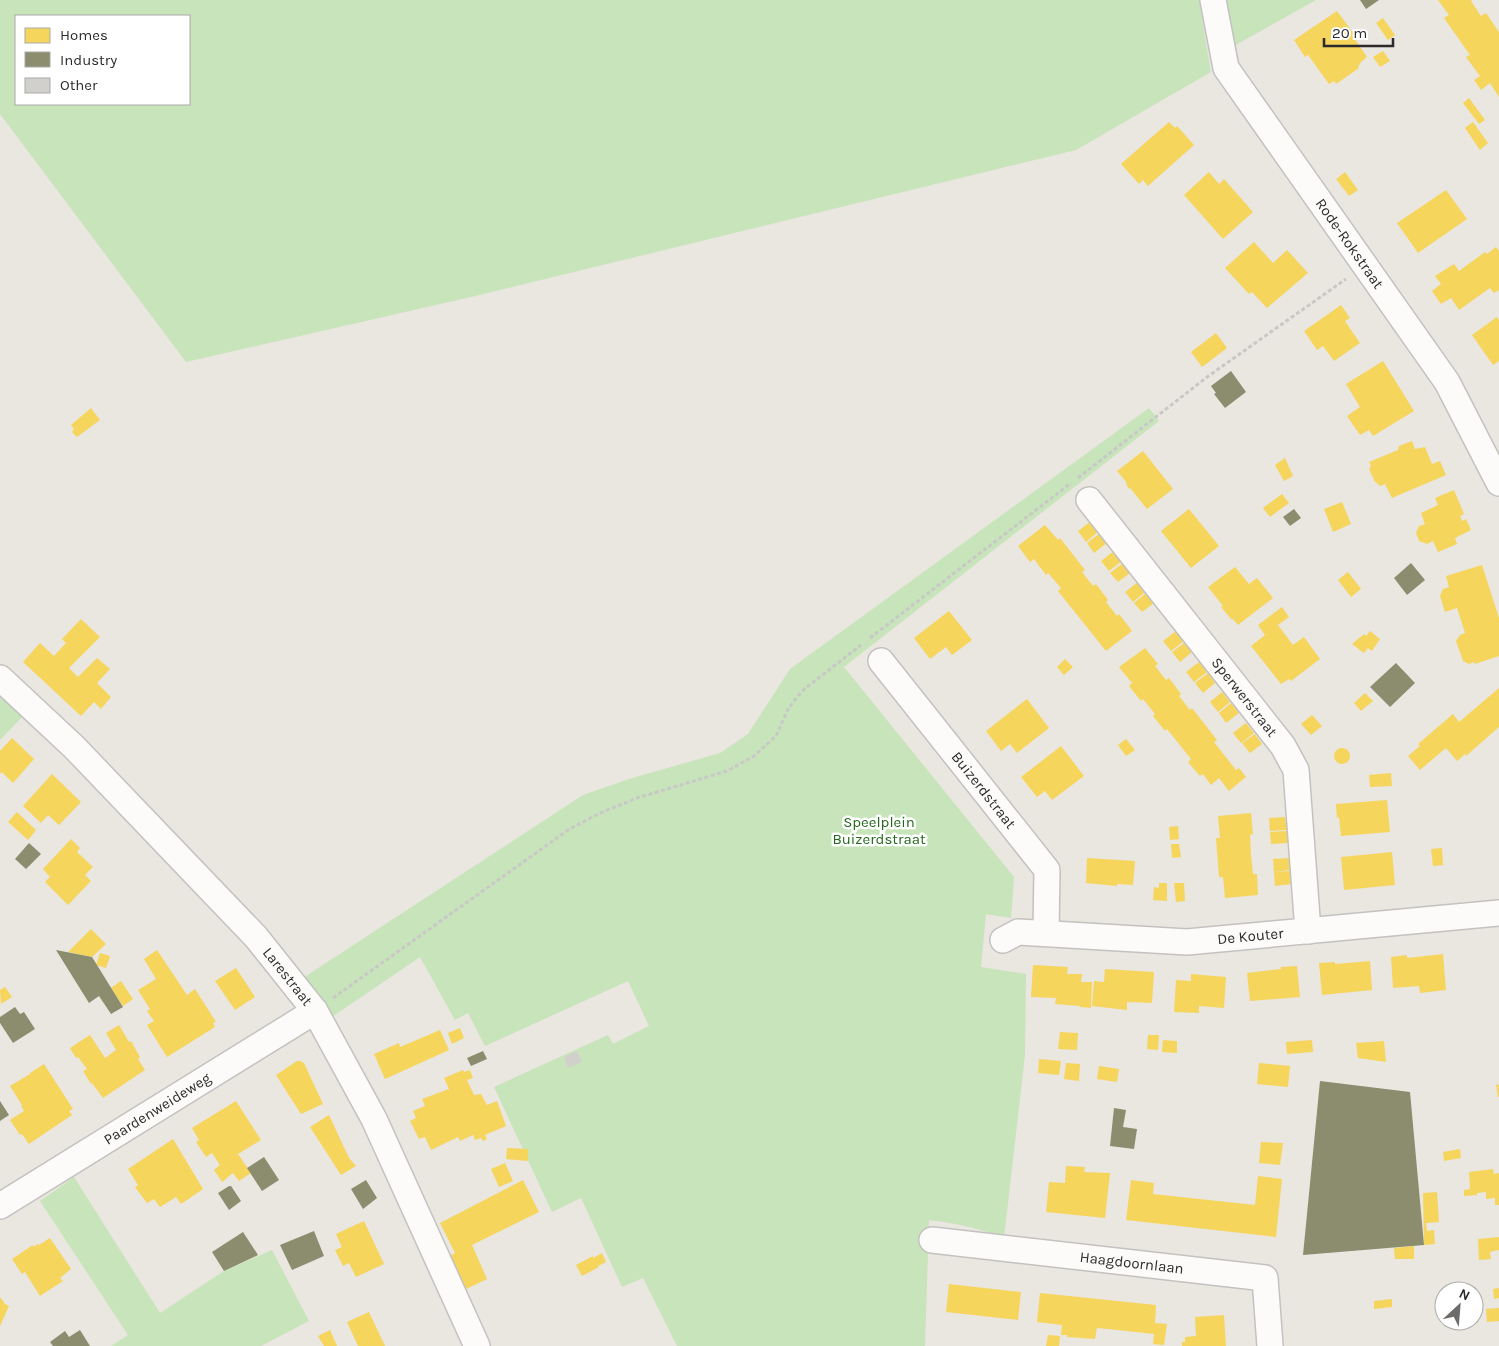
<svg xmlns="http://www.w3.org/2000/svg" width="1499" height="1346" viewBox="0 0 1499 1346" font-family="Karla,sans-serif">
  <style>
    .green { fill: #c8e4ba; fill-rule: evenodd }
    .homes { fill: #f6d55c }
    .industry { fill: #8c8c6e }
    .building { fill: #d2d0cc }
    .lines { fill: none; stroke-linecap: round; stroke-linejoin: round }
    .minor-casing { stroke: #c3c2c1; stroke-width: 28 }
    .path { stroke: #c8c8c7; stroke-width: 3; stroke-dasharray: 4 2.5; stroke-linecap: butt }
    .minor { stroke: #fcfbfa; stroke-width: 25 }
    .labels { text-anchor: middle; stroke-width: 5; stroke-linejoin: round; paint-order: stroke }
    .street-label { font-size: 15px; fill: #2b2b2b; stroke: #fff }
    .park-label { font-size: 15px; fill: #24681b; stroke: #fff }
  </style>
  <rect width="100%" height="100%" fill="#eae6e0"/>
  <!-- green -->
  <path class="green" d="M0,0H1199L1211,72L1076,150L471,297L186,362L0,114ZM16,16H189V104H16Z
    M1226,0H1316L1234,46Z
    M1149,408L1159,421L844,667L1014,877L1011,918L986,914L981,967L1026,974L1025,1055L1004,1238C979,1228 955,1223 929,1220L925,1346H677L643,1278L622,1287L581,1198L552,1212L494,1087L608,1035L613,1044L649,1026L628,981L485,1046L468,1013L455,1020L420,957L332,1017L303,978L583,795L629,779L720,753L748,734L790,669Z
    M0,697L22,717L0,740Z
    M74,1177L160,1313L224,1271L272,1250L309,1321L261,1346H111L128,1335L40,1201Z"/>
  <!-- homes -->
  <path class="homes" d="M1438,0H1472L1471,1L1481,16L1486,13L1499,32V97L1490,83L1481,90L1474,80L1480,76L1466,57L1470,55L1444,18L1449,15Z
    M1337,11L1354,34L1352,35L1367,57L1359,64L1360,65L1358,66L1359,68L1336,84L1334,81L1329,84L1308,55L1305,57L1294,40Z
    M1383,18L1395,35L1388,40L1376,23Z
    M1383,51L1390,61L1380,67L1373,57Z
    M1469,98L1485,120L1479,124L1463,103Z
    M1169,122L1175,128L1177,126L1194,145L1148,186L1143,180L1139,184L1121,164Z
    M1473,122L1488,143L1480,150L1465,128Z
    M1209,172L1219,184L1224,179L1253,212L1223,239L1184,195Z
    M1345,172L1358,190L1349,196L1336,179Z
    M1446,190L1467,219L1418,253L1397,223Z
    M1254,242L1273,263L1287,250L1308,273L1267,308L1252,292L1249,294L1225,268Z
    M1496,247L1499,251V290L1494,293L1490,288L1459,310L1451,298L1441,304L1432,291L1441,284L1435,276L1454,264L1459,271L1485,252L1487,254Z
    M1341,305L1350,318L1345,321L1360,343L1334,361L1323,346L1317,350L1304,331Z
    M1497,317L1499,320V361L1493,365L1472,335Z
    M1216,333L1227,348L1202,367L1191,352Z
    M1383,361L1414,411L1373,436L1369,430L1360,435L1347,416L1360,407L1346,384Z
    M91,408L100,420L77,437L72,432L74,429L71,425Z
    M1412,441L1415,449L1425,447L1432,464L1440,461L1446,475L1392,498L1385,484L1380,486L1378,484L1375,482L1369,469L1371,466L1369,462L1398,450L1399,446Z
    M1143,451L1173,489L1147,509L1130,488L1129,489L1126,484L1127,483L1117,471Z
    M1285,458L1293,476L1284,481L1275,465Z
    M1454,490L1464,514L1460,516L1462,521L1466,519L1471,530L1455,538L1457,544L1438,552L1433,541L1427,544L1419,541L1416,533L1419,526L1425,524L1421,513L1438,505L1435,498Z
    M1282,494L1289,503L1270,517L1263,508Z
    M1342,502L1351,524L1333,532L1324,509Z
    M1189,509L1219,546L1191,568L1161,531Z
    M1091,521L1099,531L1086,542L1078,531Z
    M1045,525L1058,540L1060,538L1085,570L1082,572L1093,586L1096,584L1108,600L1106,602L1117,616L1119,614L1132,631L1106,651L1058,591L1061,588L1048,573L1046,575L1034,559L1030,562L1018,546Z
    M1100,533L1107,543L1094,553L1087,543Z
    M1114,551L1122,561L1109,571L1101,561Z
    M1123,563L1130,573L1118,582L1110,573Z
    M1482,565L1499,618V656L1475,664L1474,662L1469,664L1463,661L1456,641L1460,635L1465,633L1457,608L1445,612L1440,596L1443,589L1449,587L1446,576Z
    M1235,567L1249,584L1257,578L1273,598L1238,625L1233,619L1232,620L1221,607L1223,606L1208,587Z
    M1348,572L1361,589L1351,597L1338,580Z
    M1138,582L1145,592L1133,602L1125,592Z
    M1146,593L1154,603L1142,612L1134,603Z
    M1282,607L1289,617L1278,625L1293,645L1304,637L1320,659L1291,681L1289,679L1281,684L1251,646L1265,635L1258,625Z
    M949,611L972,640L952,655L946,647L930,659L914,638Z
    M81,619L100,637L69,668L78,677L97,658L110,669L97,683L111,697L101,709L94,702L81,716L23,662L40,643L54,656L66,643L62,639Z
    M1176,631L1184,641L1171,651L1163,641Z
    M1370,631L1380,639L1372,651L1368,648L1364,653L1352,644L1364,634L1366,636Z
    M1184,643L1192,652L1180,662L1172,652Z
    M1145,648L1158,664L1155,666L1166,680L1169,678L1181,694L1179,696L1190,710L1192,708L1217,740L1214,742L1236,770L1239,768L1246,777L1229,791L1219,778L1211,785L1203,774L1200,776L1188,762L1191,759L1167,729L1165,731L1153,716L1155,714L1143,699L1141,701L1129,686L1132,683L1119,667Z
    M1065,659L1073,667L1064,675L1057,667Z
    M1199,662L1207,672L1194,682L1186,672Z
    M1208,673L1215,683L1203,693L1195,683Z
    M1499,688V727L1466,756L1465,754L1457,761L1446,748L1420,770L1408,756L1420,746L1418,744L1453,714L1459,722Z
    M1222,692L1230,702L1218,712L1210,702Z
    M1365,693L1373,701L1361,711L1354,703Z
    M1027,699L1049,728L1017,753L1010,744L1001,751L986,731Z
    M1231,703L1239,713L1226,723L1219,713Z
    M1312,715L1322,726L1311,735L1301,724Z
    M1246,723L1254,733L1241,743L1233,733Z
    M1255,734L1262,744L1250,753L1242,743Z
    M12,738L34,759L13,783L2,772L0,774V751Z
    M1126,739L1135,750L1126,756L1118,745Z
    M1061,746L1084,776L1052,800L1045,791L1037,797L1021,777Z
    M1334 756a8 8 0 1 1 16 0a8 8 0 1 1-16 0Z
    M1391,773L1392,786L1370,787L1369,775Z
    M52,774L81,802L59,825L48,815L41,823L23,806Z
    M1387,800L1390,832L1341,836L1339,817L1337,818L1336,804Z
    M17,812L36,830L28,840L8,822Z
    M1251,813L1253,834L1250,835L1251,855L1253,874H1257L1258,895L1225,898L1223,877H1219L1216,838H1220L1218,816Z
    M1285,817L1287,830L1270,831L1269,818Z
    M1178,826L1179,839L1170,840L1169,827Z
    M1287,831L1288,843L1271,844L1270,832Z
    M71,839L80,848L77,852L93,867L85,875L91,881L68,905L45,882L50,877L43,869Z
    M1171,844H1179L1181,857L1172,858Z
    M1442,848L1443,865L1433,866L1431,849Z
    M1392,852L1395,885L1344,890L1341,857Z
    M1087,858L1135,861L1133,885L1117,884V886L1086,883Z
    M1289,858L1290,870L1274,872L1273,859Z
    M1290,871L1291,884L1275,886L1274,872Z
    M1159,883H1167V901L1153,900L1154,887L1159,888Z
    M1174,883H1184L1185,901L1176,902Z
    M91,929L106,944L92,957L68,952Z
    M157,950L187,995L195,989L216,1022L213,1023L215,1027L167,1057L147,1025L154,1021L147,1011L150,1009L138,990L156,979L144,959Z
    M100,953L110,956L106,968L96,965Z
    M1443,954L1446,990L1420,993L1419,986L1393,988L1391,957L1407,955V958Z
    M1370,961L1372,990L1322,995L1319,963L1335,962V964Z
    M1033,965L1068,967L1067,974H1082L1081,982H1092L1091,1008L1080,1007V1006L1055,1004L1056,998L1031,997Z
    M1297,966L1300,997L1250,1001L1247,973L1281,969V967Z
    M236,968L255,997L235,1010L215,981Z
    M1105,969L1154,972L1152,1003L1127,1002V1010L1092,1006L1094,981L1104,982Z
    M1191,974L1226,977L1224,1008L1199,1006V1013L1174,1012L1176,980L1191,981Z
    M121,981L133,999L123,1006L111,988Z
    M5,987L12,997L1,1004L0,990Z
    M119,1025L129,1042L131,1041L140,1057L138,1059L145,1070L103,1098L92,1083L91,1084L83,1071L87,1069L78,1057L76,1058L70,1048L90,1035L105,1058L116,1050L106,1033Z
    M460,1028L464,1038L452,1044L448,1033Z
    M440,1030L449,1050L385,1079L374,1054L399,1043L400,1047Z
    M1060,1032L1078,1033L1077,1050L1058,1049Z
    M1148,1035H1159L1158,1050L1147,1049Z
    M1163,1040L1177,1041V1053L1162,1052Z
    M1312,1040L1313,1052L1287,1054L1286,1042Z
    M1384,1041L1386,1062L1358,1058L1356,1043Z
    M1039,1059L1061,1061L1059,1075L1038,1073Z
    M297,1061H300L304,1063L323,1104L301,1114L276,1075Z
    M1066,1063L1080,1064L1079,1081L1064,1079Z
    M1259,1063L1290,1066L1288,1087L1257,1084Z
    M44,1064L73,1109L69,1111L72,1115L29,1144L22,1134L20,1135L10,1120L24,1111L21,1106L22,1105L10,1086L30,1074V1073Z
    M1099,1066L1119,1069L1117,1082L1097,1079Z
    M463,1070L464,1072L470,1070L473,1078L467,1080L474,1095L481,1094L487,1105L497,1101L506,1126L485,1135L487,1139L483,1141L481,1138L475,1140L473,1135L460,1141L458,1137L431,1150L425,1137L419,1139L410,1121L416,1118L413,1111L425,1106L422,1099L449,1089L444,1078Z
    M1496,1084L1499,1085V1097H1498Z
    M236,1101L261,1140L238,1154L251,1173L239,1181L233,1173L222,1182L214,1170L220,1165L212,1153L206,1157L196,1142L199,1140L192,1128Z
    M329,1115L349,1158L356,1166L341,1175L310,1127Z
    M173,1139L203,1189L181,1204L176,1197L160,1207L154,1199L147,1203L135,1187L138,1185L128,1169Z
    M1261,1142L1283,1143L1280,1165L1259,1163Z
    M507,1148L528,1149V1161L506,1159Z
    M1460,1149L1461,1158L1444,1161L1443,1152Z
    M505,1163L513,1181L499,1187L491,1169Z
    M1066,1166L1085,1167L1084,1172L1110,1173L1105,1218L1046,1212L1049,1182L1065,1183Z
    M1493,1169L1494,1174L1499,1173V1205H1495V1198L1486,1199V1192L1477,1193V1195L1464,1196V1190L1470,1189L1469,1172Z
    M1258,1176L1282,1179L1276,1237L1126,1220L1131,1180L1154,1183L1153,1194L1255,1205Z
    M523,1180L539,1212L472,1245L487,1279L464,1290L449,1256L455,1253L440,1223Z
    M1437,1192L1439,1222L1426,1223L1427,1231L1434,1230L1435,1244L1424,1245L1423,1193Z
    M364,1221L384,1264L356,1277L349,1263L343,1266L335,1250L342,1247L336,1234Z
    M1499,1237V1250L1490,1252L1491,1259L1479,1260L1478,1239Z
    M50,1238L71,1269L60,1278L63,1281L40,1296L25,1272L22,1274L12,1259L33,1245L34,1247L37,1244L39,1245Z
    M1414,1246V1259H1395L1394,1248Z
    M602,1253L606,1262L598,1266L599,1267L582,1276L576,1265L593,1256V1258Z
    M949,1284L1021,1292L1018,1320L946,1312Z
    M1499,1288V1298L1494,1299L1493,1289Z
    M1040,1293L1156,1305L1155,1323L1167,1324L1164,1345L1153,1344L1154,1334L1108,1329L1097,1328L1095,1339L1067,1337V1335H1061L1062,1325L1037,1322Z
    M0,1297L5,1304L9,1306L0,1326Z
    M1392,1299V1307L1374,1309V1301Z
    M1499,1308V1321L1487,1322L1486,1309Z
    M369,1312L385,1346H358L347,1322Z
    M1224,1315L1226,1346H1182V1342H1185V1337L1196,1336L1195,1317Z
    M330,1330L337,1346H324L318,1336Z
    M1048,1335L1060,1336L1059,1346H1046Z"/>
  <!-- industry -->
  <path class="industry" d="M1360,0H1379L1366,9Z
    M1231,371L1246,392L1225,408L1214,394L1216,393L1211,386Z
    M1294,509L1301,518L1290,526L1283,517Z
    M1411,563L1425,580L1407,595L1394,578Z
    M1396,663L1415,683L1390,707L1370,687Z
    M29,843L41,854L26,869L15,859Z
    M56,950L92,957L123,1007L111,1014L99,996L89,1003Z
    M15,1007L20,1014L24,1012L35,1029L13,1043L0,1023V1017Z
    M483,1051L487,1059L471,1066L467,1058Z
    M1320,1081L1410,1092L1424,1245L1303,1255Z
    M0,1101L9,1115L0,1121Z
    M1114,1108L1126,1110L1123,1127L1137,1129L1134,1149L1110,1146Z
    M264,1157L279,1180L262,1191L247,1168Z
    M366,1180L377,1198L363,1209L351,1189Z
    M229,1186H231L241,1201L229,1210L218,1193Z
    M314,1231L324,1256L292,1270L280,1245Z
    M243,1232L258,1255L224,1271L212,1252Z
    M80,1330L90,1346H53L50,1342L65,1331L69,1337Z"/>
  <!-- building -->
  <path class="building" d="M577,1051L582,1062L568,1068L564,1057Z"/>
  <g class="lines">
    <!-- minor casing -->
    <g class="minor-casing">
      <g id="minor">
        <path id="s1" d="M1213,0L1226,68L1447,382L1499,483"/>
        <path id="s2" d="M1089,500L1283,746L1296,770L1308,931"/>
        <path id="s3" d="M881,661L1047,870L1046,933"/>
        <path id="s4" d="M0,678L74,747L256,937L315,1011L374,1119L477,1346"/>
        <path id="s5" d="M1003,940L1018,932L1187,942L1499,913"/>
        <path id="s6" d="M0,1206L315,1011"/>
        <path id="s7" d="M932,1240L1265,1278L1270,1346"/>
      </g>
    </g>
    <!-- path -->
    <path class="path" d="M1078,478L1207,377L1346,279
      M870,638L1071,483
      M333,998L568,830L600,813L637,798L727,771L754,756L776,736L788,709L802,691L861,645"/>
    <!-- minor -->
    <use href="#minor" class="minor"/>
  </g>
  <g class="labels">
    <!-- street labels -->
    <g class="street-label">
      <text dy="5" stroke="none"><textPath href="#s1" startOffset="284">Rode-Rokstraat</textPath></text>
      <text dy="5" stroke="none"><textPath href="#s2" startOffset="251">Sperwerstraat</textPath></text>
      <text dy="5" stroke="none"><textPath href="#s3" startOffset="165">Buizerdstraat</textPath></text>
      <text dy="5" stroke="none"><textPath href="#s5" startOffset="250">De Kouter</textPath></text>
      <text dy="5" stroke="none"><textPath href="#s4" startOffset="415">Larestraat</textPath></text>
      <text dy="5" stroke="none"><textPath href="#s6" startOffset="185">Paardenweideweg</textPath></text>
      <text dy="5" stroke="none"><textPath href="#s7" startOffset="201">Haagdoornlaan</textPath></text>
    </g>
    <!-- park labels -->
    <g class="park-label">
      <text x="879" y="827">Speelplein<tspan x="879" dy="17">Buizerdstraat</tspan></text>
    </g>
  </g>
  <!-- legend -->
  <rect x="15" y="15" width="175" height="90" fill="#ffffff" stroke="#aaaaaa"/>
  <rect x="25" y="28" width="25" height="15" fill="#f6d55c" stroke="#aaaaaa"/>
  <text x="60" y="40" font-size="15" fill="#2b2b2b">Homes</text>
  <rect x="25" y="52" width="25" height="15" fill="#8c8c6e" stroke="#aaaaaa"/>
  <text x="60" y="65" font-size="15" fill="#2b2b2b">Industry</text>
  <rect x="25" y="78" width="25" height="15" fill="#d2d0cc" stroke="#aaaaaa"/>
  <text x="60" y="90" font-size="15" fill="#2b2b2b">Other</text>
  <!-- north arrow -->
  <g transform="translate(1459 1306) rotate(26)"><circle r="24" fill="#ffffff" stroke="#aaaaaa"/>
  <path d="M0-4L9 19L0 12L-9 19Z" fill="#6e6c6a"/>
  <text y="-8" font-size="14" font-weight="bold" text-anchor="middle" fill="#2b2b2b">N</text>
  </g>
  <!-- scale -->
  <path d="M1324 38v8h69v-8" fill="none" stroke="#2b2b2b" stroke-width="2.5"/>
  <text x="1332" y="38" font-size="15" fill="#2b2b2b" stroke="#ffffff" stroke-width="4" paint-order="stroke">20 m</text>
</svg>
